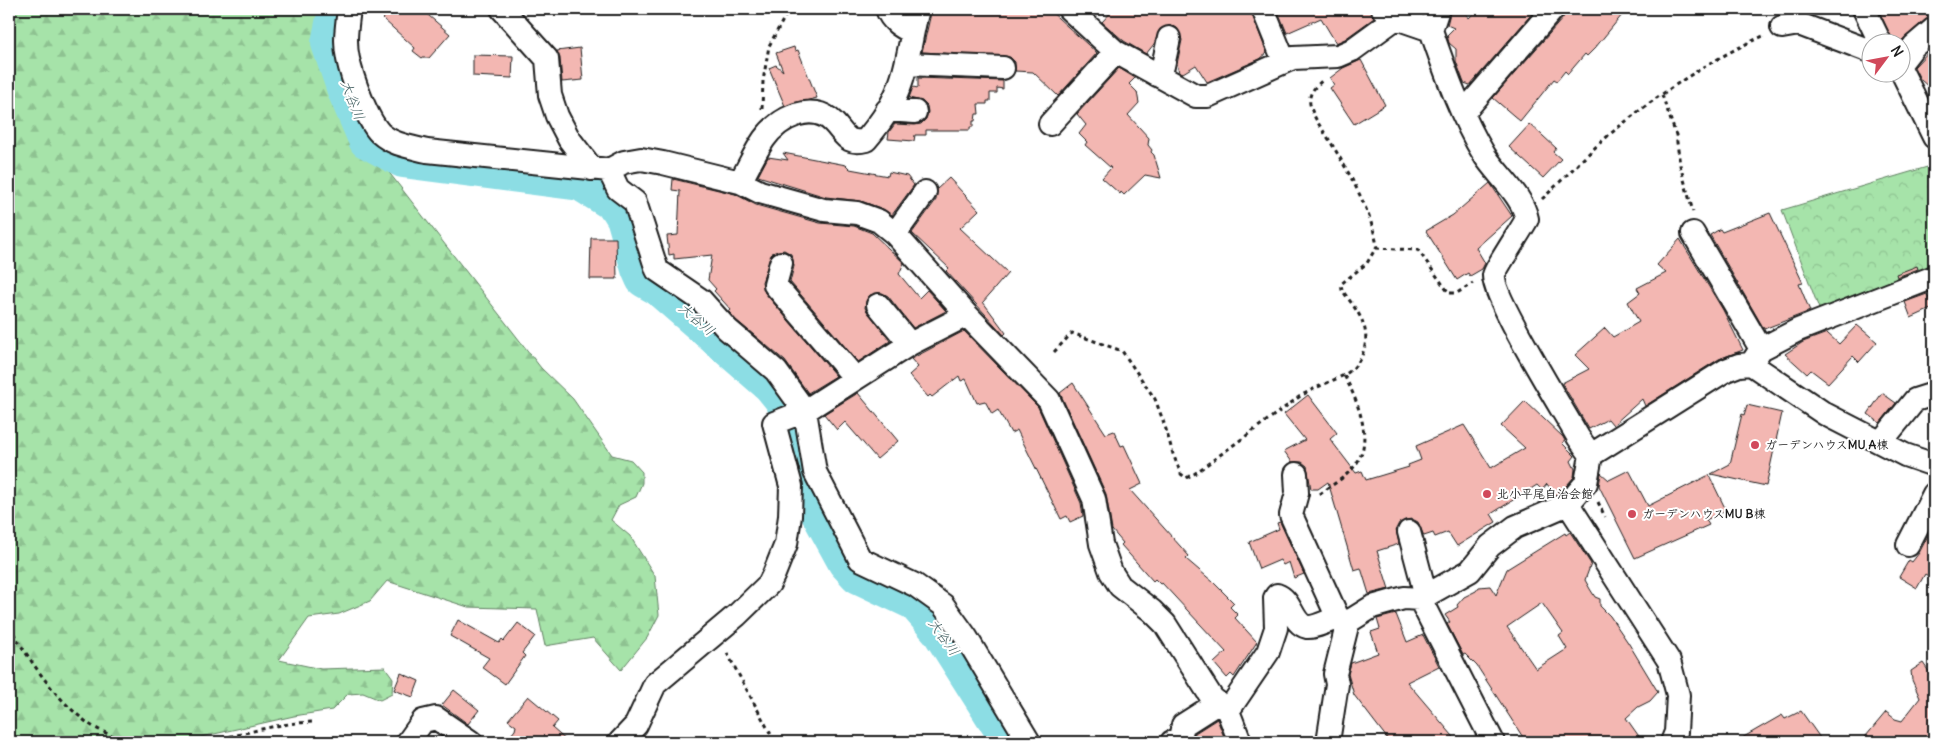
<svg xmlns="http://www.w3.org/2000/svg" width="1943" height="751" viewBox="0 0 1943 751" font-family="Delius,'Klee One',sans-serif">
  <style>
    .forest { fill: url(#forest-firs); stroke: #618062 }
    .park { fill: url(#park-crowns); stroke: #618062 }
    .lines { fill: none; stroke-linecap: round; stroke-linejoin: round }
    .river { stroke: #8cdde4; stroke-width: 40 }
    .building { fill: #f3b7b2; stroke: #1c1c1c; fill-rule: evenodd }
    .minor-casing { stroke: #1c1c1c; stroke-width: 26 }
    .path { stroke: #1c1c1c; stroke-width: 3; stroke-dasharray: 4 4; stroke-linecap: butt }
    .minor { stroke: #fff; stroke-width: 22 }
    .poi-dot { fill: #d1495b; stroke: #fff; stroke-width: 2 }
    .labels { text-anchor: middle; stroke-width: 4; stroke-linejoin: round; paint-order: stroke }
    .poi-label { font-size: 12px; font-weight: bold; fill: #1c1c1c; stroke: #fff; text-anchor: start }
    .water-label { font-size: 14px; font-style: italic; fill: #436062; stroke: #fff }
  </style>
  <defs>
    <pattern id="forest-firs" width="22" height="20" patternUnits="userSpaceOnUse" patternTransform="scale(1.25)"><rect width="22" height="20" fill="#a6e3a9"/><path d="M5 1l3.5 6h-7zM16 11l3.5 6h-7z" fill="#8ec291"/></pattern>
    <pattern id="park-crowns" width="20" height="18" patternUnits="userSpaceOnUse" patternTransform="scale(1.25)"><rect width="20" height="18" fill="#a6e3a9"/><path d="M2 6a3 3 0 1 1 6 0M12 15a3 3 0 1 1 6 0" fill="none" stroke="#8ec291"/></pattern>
  </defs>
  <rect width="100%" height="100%" fill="#fff"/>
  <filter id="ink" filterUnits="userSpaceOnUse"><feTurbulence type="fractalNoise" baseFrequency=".02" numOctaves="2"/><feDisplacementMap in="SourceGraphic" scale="10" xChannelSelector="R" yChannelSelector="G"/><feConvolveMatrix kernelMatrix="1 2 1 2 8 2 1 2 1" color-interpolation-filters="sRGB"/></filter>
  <g filter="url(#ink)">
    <!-- forest -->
    <path class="forest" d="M9,9H327L325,47L349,121L541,368L573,399L612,455L631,460L642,472V483L636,497L619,505L611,520L630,536L655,576L659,615L647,638L621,670L593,638L545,646L537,609L468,607L387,581L370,601L339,614L309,618L279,660L321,669L385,667L393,678L392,694L380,700L363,693L348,694L332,710L294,716L201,737L197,742H9Z"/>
    <!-- park -->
    <path class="park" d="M1934,165V269L1821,314L1782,210Z"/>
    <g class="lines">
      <!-- river -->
      <path class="river" d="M338,9L331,43L347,90L368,139L403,158L581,181L618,204L626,217L641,269L645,278L659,286L772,384L785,400L796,430L805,473L813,499L847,561L859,574L916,601L941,630L1012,742"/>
    </g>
    <!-- building -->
    <path class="building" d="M392,9H421L450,34L429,58H422L413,51L415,48L383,19Z
      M932,9H1048L1097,53L1058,96L1033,72L1015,71V62L1010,57L922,52Z
      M1114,9H1250L1267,53L1260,59L1207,82L1196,65L1183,73L1179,72L1177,64L1182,40L1177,28L1171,25L1160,29L1154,44L1146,54L1124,41L1102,22Z
      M1277,9H1370L1374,18L1345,39L1336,43L1321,18L1287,33Z
      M1451,9H1463L1469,18L1478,9H1536L1470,85L1464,83L1456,61V49L1449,43L1447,35L1454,28L1447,25Z
      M1566,9H1627L1595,48L1587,56L1585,54L1568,74L1565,71L1557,81L1554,79L1520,121L1493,98L1563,18Z
      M1878,9H1930L1933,16L1926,19L1900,42H1893Z
      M1934,46V92L1920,79L1914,67Z
      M794,47L795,51L798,50L817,98L785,106L769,68L776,65L783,71L776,53Z
      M580,48L583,80L562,82L560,58L557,51Z
      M473,55L513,56L512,78L473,76Z
      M1361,60L1385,105L1354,124L1330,88L1334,85L1330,78L1343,68Z
      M1119,68L1135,78L1129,84L1137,92L1139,103L1128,115L1149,138L1148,145L1152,150L1151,152L1154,155L1161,178L1145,175L1124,195L1121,192L1120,194L1102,178L1111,168L1085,145L1087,142L1079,134L1086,125L1077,114Z
      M918,78L1003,81V89L997,88V93H990V101H987V104H978L979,114H976L975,121H973V127H970V130H926V135H915L914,141L888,139L889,132L895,124L915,125L921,124L926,119L928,112L927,106L922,101L909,98L913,87L918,88Z
      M1530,124L1556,148L1553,152L1561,159L1543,178L1509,147Z
      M783,153L846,165L850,169L888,176L889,172L907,176L914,185L892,215L883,209L861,201L826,197L758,176L768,157L788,160Z
      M949,178L979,210L960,228L1008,273L983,302L1006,333L1004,335L946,271L949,268L912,233L936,200L937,189Z
      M673,179L735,194L756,205L820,223L854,226L872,233L904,263L899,274L919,298L927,290L946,311L913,328L888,296L882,293L870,295L866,301L865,308L890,341L858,362L790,282L794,266L791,254L784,250L772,253L762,282L765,293L836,376L808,393L785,361L736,320L729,312L731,310L714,291L716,289L708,280L712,255L674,259V254L669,255L667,236L678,235L680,191L672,190Z
      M1490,183L1512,216L1476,248L1485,263L1482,269L1470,276L1468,273L1457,280L1426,231L1453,215Z
      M1770,213L1803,283L1799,284L1810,311L1764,329L1710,235L1720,229L1722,232Z
      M591,238H616L617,279H590Z
      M1680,239L1723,310L1743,350L1719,359L1645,406L1642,399L1613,425L1608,419L1589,429L1562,383L1589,369L1575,355L1605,328L1613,337L1639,322L1628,302L1640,293L1637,288L1666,273L1657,265Z
      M1917,266L1918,269L1897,277L1896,274Z
      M1927,294L1933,308L1911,318L1905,302Z
      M1857,325L1877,342L1859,362L1853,356L1828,383L1811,370L1807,374L1785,354L1803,342L1827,333L1839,344Z
      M964,331L1038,407L1081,503L1083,516L1070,522L1067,516L1061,519L1017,430L1011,433L998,410L992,414L985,401L977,403L966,379L961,381L959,376L932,397L930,395L928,397L909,375L918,367L911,359Z
      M1073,383L1106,434L1114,431L1121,446L1124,445L1142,484L1130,490L1189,556L1186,559L1213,582L1234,603L1230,607L1238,615L1235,618L1257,642L1234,677L1231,674L1227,678L1214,663L1226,652L1162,583L1160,584L1155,579L1153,581L1121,545L1123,543L1112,530L1106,494L1060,393Z
      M858,393L898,441L877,459L845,422L837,430L824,414Z
      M1882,393L1896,403L1880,423L1868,414Z
      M1308,395L1337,433L1330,439L1356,473L1362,471L1366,480L1409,467L1408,465L1421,460L1416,446L1464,425L1491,468L1525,448L1501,426L1525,401L1563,437L1565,441L1562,443L1575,456L1571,461L1575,469L1574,477L1560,493L1555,495L1547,484L1542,490L1537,485L1491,514L1496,522L1457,546L1448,532L1435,537L1433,533L1424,536L1418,522L1412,519L1405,520L1399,523L1396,529L1399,544L1377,551L1389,589L1369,594L1361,568L1354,570L1328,482L1318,489H1311L1307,466L1302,462H1292L1284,451L1305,440L1284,414Z
      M1747,405L1782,413L1766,486L1711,474L1730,464L1742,414L1744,415Z
      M1629,470L1648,506L1709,475L1726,510L1706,520L1709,525L1635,558L1599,486L1601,473L1609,480Z
      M1280,522L1304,574L1294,578L1289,562L1283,565L1280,560L1259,569L1249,542L1279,529L1277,523Z
      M1934,524V580L1925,574L1917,588L1899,577L1909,560L1912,562L1919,553Z
      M1570,532L1591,564L1585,580L1590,589L1595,597L1600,599V606L1610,616L1629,644L1658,692L1650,701L1638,707L1626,718L1643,742H1526L1477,666L1465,654L1463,655L1447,624L1450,622L1445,615L1458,607L1457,605L1464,597L1476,591L1479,587L1490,586L1496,595L1507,569L1565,533L1566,535ZM1542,603L1563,633L1559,636L1567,649L1536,669L1507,627Z
      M1396,614L1407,642L1423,635L1439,666L1407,682L1458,742H1390L1354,695L1348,674L1351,663L1378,653L1371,632L1380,629L1377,619Z
      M458,620L499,643L502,639L504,641L518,623L535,636L522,653L525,656L505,684L482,667L489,658L450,636Z
      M1923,663L1934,679V742H1861L1886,712L1895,719L1902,721L1920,698L1912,680L1911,671Z
      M401,673L419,681L413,697L394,690Z
      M454,690L479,710L468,724L442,705Z
      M528,696L558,721L552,728L568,742H505L515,730L516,726L508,720Z
      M1801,711L1823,742H1735L1782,715L1785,719Z
      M1217,719L1226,742H1192L1195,733Z"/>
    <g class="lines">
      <!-- minor casing -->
      <g class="minor-casing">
        <path id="minor" d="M349,9C347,25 344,42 348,59C352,78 367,120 380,133C393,145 411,147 427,151L609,170L624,162L641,159L663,163L740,182L760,192L824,210L857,213L879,221L895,234L967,315L1049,400L1094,499L1101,544L1111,572L1120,586L1152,611L1165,624L1212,698L1228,711L1240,742
          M502,9L547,59L550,95L557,116L569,139L592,169
          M887,9C891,21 901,27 912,32
          M1069,9L1116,52L1196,96H1208L1293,58L1338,56L1352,50L1396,18
          M1263,9L1284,61
          M1864,9L1880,42
          M1782,27L1799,24L1870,51
          M1431,30L1438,9
          M906,64L1003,68
          M1900,64L1914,46L1934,29
          M1900,68L1934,137
          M1157,75L1163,66L1169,38
          M887,110L915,112
          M1464,112L1553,9
          M1050,124L1116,52
          M609,170L618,189L635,202L657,270L701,300L727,329L776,371L805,411L815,472L860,559L915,585L943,605L966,637L1029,742
          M740,182C748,168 755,152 764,139C779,118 812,101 833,122C845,134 846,145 866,140C876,128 887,114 894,99C908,71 910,38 918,9
          M1693,233L1761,349
          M895,234L925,192
          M781,263L775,285L855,378
          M878,305L910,344
          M1751,364L1761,349L1798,330L1934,277
          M1881,442L1915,400L1934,394
          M1591,455L1726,370L1739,365L1751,364L1825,414L1905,455L1934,465
          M1296,474L1297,493L1291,515L1338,618
          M1568,504L1669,661L1678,695L1676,732L1672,742
          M1409,532L1426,596
          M1908,545L1934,494
          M1420,599L1493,742
          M1228,711L1268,652L1276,628L1275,598L1277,595C1292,600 1292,624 1307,627C1315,628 1329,620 1338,618L1348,622L1372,607L1404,598L1420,599L1470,571L1490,546L1515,527L1568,504L1586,483L1591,455L1578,437C1564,412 1491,295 1494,275C1494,271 1523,227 1527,219C1522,195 1499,177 1485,156C1462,119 1445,71 1431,30L1396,18L1383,9
          M408,742L423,721L436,718L471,742
          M620,742L636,725L655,684L737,615L769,584L774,574L786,544L790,516L791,486L774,423L805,411L910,344L967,315
          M1172,742L1180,738L1183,725L1216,704
          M1328,742L1337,684L1335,674L1348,622"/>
      </g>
      <!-- path -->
      <path class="path" d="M1662,95L1676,135L1680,165L1693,212
        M762,109L763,81L769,46L789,9
        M1542,199C1568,175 1592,148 1620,126C1663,91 1712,59 1763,36
        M1376,248L1418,250L1449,293H1457L1473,283
        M1054,352L1072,333L1122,351L1155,399L1165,426L1173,454L1181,474L1186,478L1194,474L1299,397C1313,388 1328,383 1342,376C1361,367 1371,343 1363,323C1359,312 1349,300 1342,290L1341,284L1367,263L1377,246C1371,210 1349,173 1330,141C1323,130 1313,118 1310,104C1308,92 1316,86 1324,79
        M1320,494C1333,484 1350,475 1358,461C1373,436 1356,398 1344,375
        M1598,502L1605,517
        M9,626C31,662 54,698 89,724C99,731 114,736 126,742
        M727,653L775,742
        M206,742C241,735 276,723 312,722"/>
      <!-- minor -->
      <use href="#minor" class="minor"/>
    </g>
  </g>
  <!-- markers -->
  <g class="poi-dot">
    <circle cx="1755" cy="445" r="5"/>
    <circle cx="1487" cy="494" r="5"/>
    <circle cx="1632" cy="514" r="5"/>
  </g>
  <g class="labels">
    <!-- poi labels -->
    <g class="poi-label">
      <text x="1765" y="449">ガーデンハウスMU A棟</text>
      <text x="1497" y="498">北小平尾自治会館</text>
      <text x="1642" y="518">ガーデンハウスMU B棟</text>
    </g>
    <!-- water labels -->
    <g class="water-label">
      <text transform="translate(353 100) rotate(69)" y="5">大谷川</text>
      <text transform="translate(697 319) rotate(41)" y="5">大谷川</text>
      <text transform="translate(944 637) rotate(55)" y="5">大谷川</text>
    </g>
  </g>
  <!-- margin -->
  <rect width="1943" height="751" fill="none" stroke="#fff" stroke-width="30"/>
  <rect x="15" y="15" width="1913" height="721" fill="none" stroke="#1c1c1c" stroke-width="2" filter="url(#ink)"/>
  <!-- north arrow -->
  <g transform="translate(1886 58) rotate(58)"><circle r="24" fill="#ffffff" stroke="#a4a4a4"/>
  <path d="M0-4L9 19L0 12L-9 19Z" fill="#d1495b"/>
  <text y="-8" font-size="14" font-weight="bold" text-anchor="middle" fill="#1c1c1c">N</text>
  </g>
</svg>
